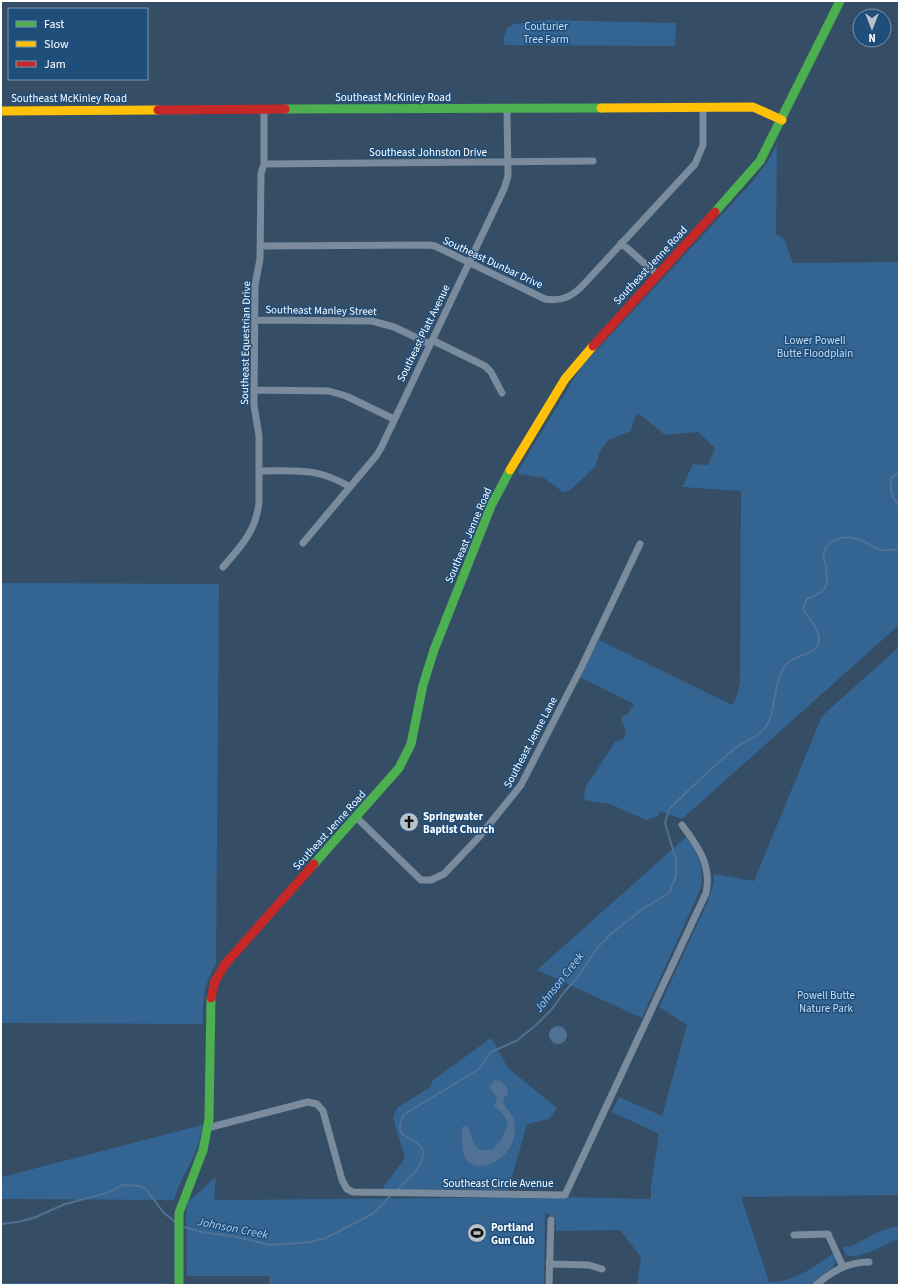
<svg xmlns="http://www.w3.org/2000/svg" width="900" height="1286" viewBox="0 0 900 1286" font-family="'Source Sans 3',sans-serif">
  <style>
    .green { fill: #336492 }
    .water { fill: #507193 }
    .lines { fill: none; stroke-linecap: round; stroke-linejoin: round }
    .stream { stroke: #507193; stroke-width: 2 }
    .street { stroke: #798b9d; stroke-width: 7 }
    .fast { stroke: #4caf50; stroke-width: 9 }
    .slow { stroke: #ffc107; stroke-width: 9 }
    .jam { stroke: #c62828; stroke-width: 9 }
    .labels { text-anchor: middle; stroke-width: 3; stroke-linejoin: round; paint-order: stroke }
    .park-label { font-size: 11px; fill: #c6def5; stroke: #204e7b }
    .street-label { font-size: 11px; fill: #fff; stroke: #204e7b }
    .poi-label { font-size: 11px; font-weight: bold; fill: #fff; stroke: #204e7b; text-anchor: start }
    .water-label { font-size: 12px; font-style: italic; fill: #adcfee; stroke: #204e7b }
  </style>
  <rect width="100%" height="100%" fill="#354e66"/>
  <!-- green -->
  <path class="green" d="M545,20L676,23L675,46L504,45V37L507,28L514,24Z
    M777,145L776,234L784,239L793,263L899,262V625L682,819L660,811L658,816L646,820L610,804L584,800L585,788L615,742C628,739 628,731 621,720L622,717L628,713L634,704L580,677L599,640L732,705L737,696L740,682L741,491L682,487L693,464L708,465L715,448L698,432L665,435L638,413L634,419L631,431L608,440L600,451L595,467L569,491L563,492L544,478L519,474L518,471L581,367L753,181L766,164Z
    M1,583L219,584L216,964C203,984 203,1002 203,1024L1,1023Z
    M899,647V1195L741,1197L769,1282C794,1283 813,1267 833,1254L836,1259L834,1266L809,1285H637L641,1257L620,1230L556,1231V1220L549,1214L545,1213L544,1285H269V1276H187L186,1216L188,1202L216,1177L214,1200L560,1197L651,1199V1186L659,1134L612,1112L619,1097L662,1116L687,1025L659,1007L708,901L714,882V874L754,881L822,716Z
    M686,837C698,853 704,868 701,888L642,1018L537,970Z
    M491,1038L508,1068L557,1108L549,1119L527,1124L508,1190L382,1189L405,1158L393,1117L397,1108L430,1087L433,1080Z
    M202,1125C199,1157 183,1171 174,1200L2,1199V1177Z
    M899,1225V1238C885,1245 860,1260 846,1255L842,1247L852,1246L878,1232Z
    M1,1283H167V1285H1Z"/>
  <!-- water -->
  <path class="water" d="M549 1035a9 9 0 1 1 18 0a9 9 0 1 1-18 0Z
    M495,1080L501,1081L508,1089V1094L504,1097L503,1101C505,1108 512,1113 514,1120C524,1160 464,1187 462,1145C462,1138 461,1132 463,1126H467C475,1136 469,1155 493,1149L501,1140L508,1124L504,1115L494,1106L497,1098L490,1088L491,1084Z"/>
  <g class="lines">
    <!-- stream -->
    <path class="stream" d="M899,472L891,478C890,489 891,497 899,505
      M397,1190C409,1178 421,1169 424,1152C414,1131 392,1144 403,1115L479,1069L491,1052L516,1041L535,1026L552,1009L565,991L577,978L597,948L612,933L641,910L669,893L676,876V860L665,823L669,809C690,789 711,768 734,749C742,742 757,738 764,729C777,714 772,684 785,666C794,653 817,657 819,640C820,627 807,619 803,608L807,599C826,591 829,589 826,567C825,563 823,556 824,552C828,538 846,535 858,539C866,541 873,548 880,550C886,551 893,550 899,549
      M1,1224L18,1222L36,1217L65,1204L107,1193L123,1185L140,1186L146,1189L163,1212L175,1222
      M184,1227L202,1232L237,1237L270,1245L311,1242L326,1238L374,1213L392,1194"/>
    <!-- street -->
    <path class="street" d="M264,164L593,161
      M621,243L658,275
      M261,246L429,245L435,246L545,299C562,302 573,296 584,284L695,164L703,145V108
      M255,320L372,321L394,327L430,344
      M432,340L485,366L491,372L502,393
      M254,390L329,391L346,396L394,419
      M259,471C296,471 317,467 350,487
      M303,543L376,456L381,448L504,189L508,176L507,109
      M223,567C242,545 256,531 259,502V436L254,405L255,285L260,259L261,174L264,164V110
      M356,817L421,880H431L444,874L479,837L521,785L582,666L640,544
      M207,1128L308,1102L317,1104L323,1111L342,1180L347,1189L353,1192L565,1195L706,893C712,866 698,846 682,825
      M794,1235L828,1234L843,1267
      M549,1264L589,1265L602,1269
      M549,1285L551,1220
      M816,1285C832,1271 848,1262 869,1262"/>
    <!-- fast -->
    <path class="fast" d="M285,109L601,108
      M715,212L760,161L840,1
      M314,864L399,768L411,744L423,685L434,650L491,506L510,470
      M179,1285V1213L203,1150L209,1119L211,998"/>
    <!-- slow -->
    <path class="slow" d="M601,108L753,107L782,120
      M1,111L158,110
      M510,470L565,379L593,346"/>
    <!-- jam -->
    <path class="jam" d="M158,110L285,109
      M593,346L715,212
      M211,998L215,981L226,963L314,864"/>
  </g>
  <!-- icons -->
  <defs>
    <g id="church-disc" transform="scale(1)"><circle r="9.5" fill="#b8c1c9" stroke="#204e7b"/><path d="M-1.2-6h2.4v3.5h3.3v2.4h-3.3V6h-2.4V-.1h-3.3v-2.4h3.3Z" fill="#111"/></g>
    <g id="stadium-disc" transform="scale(1)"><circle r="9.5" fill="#b8c1c9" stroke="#204e7b"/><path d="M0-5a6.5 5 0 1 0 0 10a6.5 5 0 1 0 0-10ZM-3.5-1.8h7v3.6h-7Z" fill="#111"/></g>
  </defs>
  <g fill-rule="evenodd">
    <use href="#church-disc" x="409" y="822"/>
    <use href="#stadium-disc" x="477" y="1233"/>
  </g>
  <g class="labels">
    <!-- park labels -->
    <g class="park-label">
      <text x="546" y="30">Couturier<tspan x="546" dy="13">Tree Farm</tspan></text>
      <text x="815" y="344">Lower Powell<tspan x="815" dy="13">Butte Floodplain</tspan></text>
      <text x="826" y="999">Powell Butte<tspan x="826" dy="13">Nature Park</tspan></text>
    </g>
    <!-- street labels -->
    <g class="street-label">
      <text x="393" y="101">Southeast McKinley Road</text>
      <text x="69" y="102">Southeast McKinley Road</text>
      <text x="428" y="156">Southeast Johnston Drive</text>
      <text transform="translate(493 262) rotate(25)" y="4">Southeast Dunbar Drive</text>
      <text transform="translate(650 265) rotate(-47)" y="4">Southeast Jenne Road</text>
      <text transform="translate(321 310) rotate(1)" y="4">Southeast Manley Street</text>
      <text transform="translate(423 333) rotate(-64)" y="4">Southeast Platt Avenue</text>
      <text transform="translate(245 343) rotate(-89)" y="4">Southeast Equestrian Drive</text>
      <text transform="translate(468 535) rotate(-67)" y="4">Southeast Jenne Road</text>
      <text transform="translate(530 742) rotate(-62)" y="4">Southeast Jenne Lane</text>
      <text transform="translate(329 830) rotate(-48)" y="4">Southeast Jenne Road</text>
      <text x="498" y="1187">Southeast Circle Avenue</text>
    </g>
    <!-- poi labels -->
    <g class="poi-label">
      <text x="423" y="820">Springwater<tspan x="423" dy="13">Baptist Church</tspan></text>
      <text x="491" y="1231">Portland<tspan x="491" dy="13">Gun Club</tspan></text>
    </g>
    <!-- water labels -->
    <g class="water-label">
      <text transform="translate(559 982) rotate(-52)" y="4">Johnson Creek</text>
      <text transform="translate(233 1228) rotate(11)" y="4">Johnson Creek</text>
    </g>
  </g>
  <!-- border -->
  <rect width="900" height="1286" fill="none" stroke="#ffffff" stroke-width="4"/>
  <!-- legend -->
  <rect x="8" y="8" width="140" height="72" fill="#204e7b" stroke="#7995b0"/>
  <rect x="16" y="21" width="20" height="6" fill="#4caf50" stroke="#7995b0"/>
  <text x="44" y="28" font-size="12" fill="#ffffff">Fast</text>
  <rect x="16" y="41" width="20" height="6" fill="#ffc107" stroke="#7995b0"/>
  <text x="44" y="48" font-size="12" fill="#ffffff">Slow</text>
  <rect x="16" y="61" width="20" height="6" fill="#c62828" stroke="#7995b0"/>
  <text x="44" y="68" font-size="12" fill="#ffffff">Jam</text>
  <!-- north arrow -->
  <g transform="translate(872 28) rotate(180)"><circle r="19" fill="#204e7b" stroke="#7995b0"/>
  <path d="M0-3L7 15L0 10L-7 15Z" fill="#b8c1c9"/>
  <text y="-6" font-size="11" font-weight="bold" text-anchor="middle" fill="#ffffff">N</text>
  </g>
</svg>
